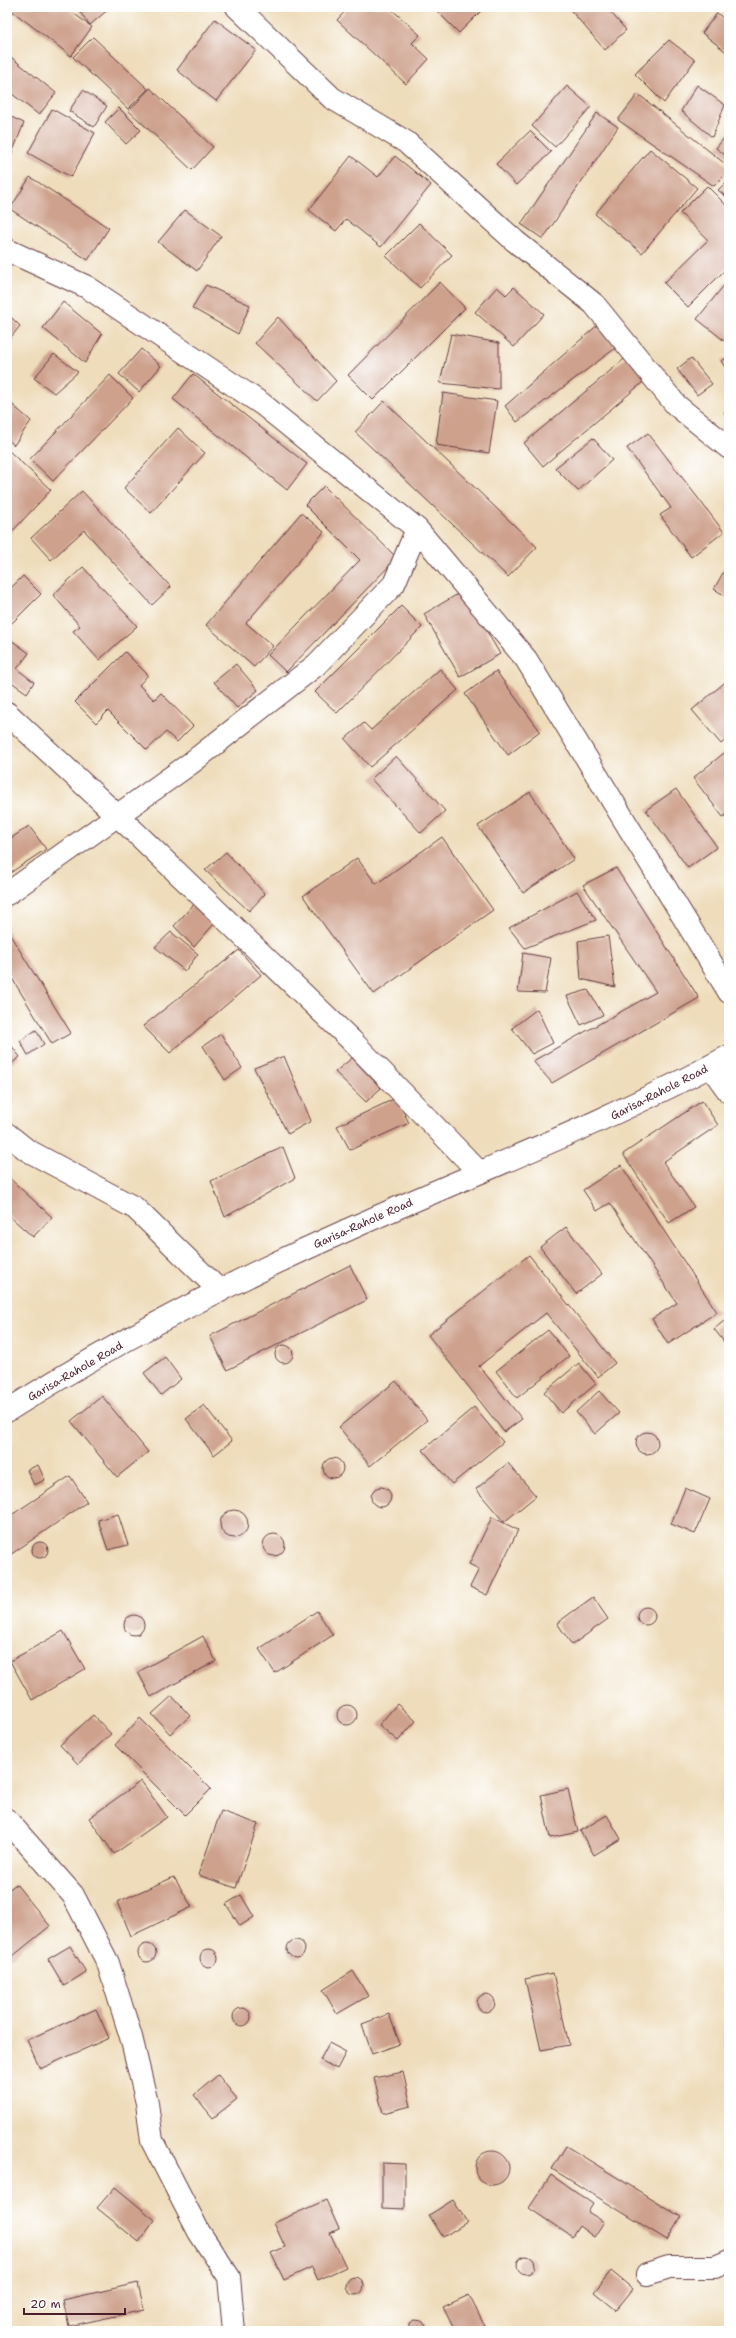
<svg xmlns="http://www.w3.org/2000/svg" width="736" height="2338" viewBox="0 0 736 2338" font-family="'Shantell Sans',sans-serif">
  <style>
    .building { fill: #cea18d }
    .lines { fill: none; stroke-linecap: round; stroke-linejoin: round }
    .minor-casing { stroke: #633b40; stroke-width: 24 }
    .minor { stroke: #fff; stroke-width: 22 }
    .labels { text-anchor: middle; stroke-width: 3; stroke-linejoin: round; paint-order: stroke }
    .street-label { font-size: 11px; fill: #4a1f2b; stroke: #fff }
  </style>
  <rect width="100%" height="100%" fill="#fff"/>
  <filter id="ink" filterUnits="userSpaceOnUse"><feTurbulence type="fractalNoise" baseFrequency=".025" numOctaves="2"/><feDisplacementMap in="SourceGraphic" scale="8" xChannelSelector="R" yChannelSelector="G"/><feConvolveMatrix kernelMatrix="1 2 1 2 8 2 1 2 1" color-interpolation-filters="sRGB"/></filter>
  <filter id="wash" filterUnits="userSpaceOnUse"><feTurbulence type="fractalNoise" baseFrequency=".012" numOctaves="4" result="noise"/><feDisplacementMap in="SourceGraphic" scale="16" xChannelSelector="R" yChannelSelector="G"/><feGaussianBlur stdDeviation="0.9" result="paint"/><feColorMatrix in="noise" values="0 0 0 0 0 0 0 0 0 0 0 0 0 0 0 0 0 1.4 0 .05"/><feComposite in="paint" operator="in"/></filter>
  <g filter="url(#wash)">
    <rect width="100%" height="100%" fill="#eedcba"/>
    <g id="blocks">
      <!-- building -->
      <path class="building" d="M7,7H65L92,27L71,56Z
        M76,7H111L90,25Z
        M349,7H389L420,35L412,43L429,59L406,84L337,20Z
        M433,7H485L459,33Z
        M568,7H606L626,30L605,50Z
        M717,13L729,23V54L702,33Z
        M215,19L256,50L216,101L177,70Z
        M93,37L148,89L128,109L73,57Z
        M669,40L695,60L664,103L635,74Z
        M7,54L56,93L39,115L7,90Z
        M697,85L725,105L712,137L681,111Z
        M567,86L591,107L555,147L532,126Z
        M150,88L213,147L192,170L129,111Z
        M83,90L107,106L94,127L69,111Z
        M638,94L729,167V171L714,186L618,120Z
        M119,108L141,130L126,144L105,122Z
        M52,109L95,133L71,177L28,153Z
        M597,113L618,127L543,239L521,224Z
        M7,115L24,123L7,166Z
        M530,131L551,152L516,185L496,164Z
        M729,132V158L716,148Z
        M650,149L697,188L642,253L595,214Z
        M351,156L378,177L395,156L431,185L381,247L346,219L336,231L309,210Z
        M30,177L109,228L88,260L10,209Z
        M729,179V199L718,190Z
        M707,186L729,208V266L688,307L664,283L708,240L680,213Z
        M185,210L221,236L197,271L158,242Z
        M419,223L452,255L420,288L386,256Z
        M729,279V339L726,342L697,319Z
        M440,282L465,308L373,400L348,375Z
        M206,285L250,305L238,334L192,308Z
        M497,287L506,295L514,287L544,314L514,347L475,312Z
        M63,302L102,334L85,363L43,328Z
        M7,313L20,326L7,342Z
        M278,317L336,381L317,401L255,343Z
        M601,322L621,344L517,422L505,406Z
        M451,334L499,343V389L440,383Z
        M141,349L161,366L139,392L119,374Z
        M54,354L78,372L54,393L34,378Z
        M629,355L648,378L543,466L524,443Z
        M729,357V374L721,361Z
        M691,358L712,384L697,395L677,369Z
        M193,374L307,464L287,490L173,399Z
        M110,375L133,398L53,481L30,459Z
        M443,393L497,401L489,453L436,445Z
        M7,400L31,421L14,445L7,439Z
        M384,401L537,547L508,577L355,432Z
        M729,410V421L724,412Z
        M178,428L205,453L151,513L124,488Z
        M648,433L724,532L691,557L660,515L671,508L627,448Z
        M593,438L612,460L578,491L555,468Z
        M7,449L51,490L7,537V496L11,491L7,488Z
        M324,486L397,558L286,672L268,655L360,560L305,505Z
        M82,491L171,587L152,605L84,530L51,560L31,538Z
        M301,513L324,532L246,623L273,646L254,667L206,625Z
        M729,562V598L714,589Z
        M83,567L137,626L99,660L73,631L80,626L53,595Z
        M23,576L41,594L7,628V592Z
        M463,591L500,654L460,677L424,614Z
        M401,606L422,627L337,713L315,692Z
        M11,640L29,653L17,669L34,682L27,693L7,679V645Z
        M125,652L148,675L139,685L154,700L161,693L193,726L177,742L166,732L147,750L108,711L96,723L75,702Z
        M236,664L258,690L237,708L214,682Z
        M440,669L458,690L370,767L345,739L364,723L371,730Z
        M496,671L540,731L508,755L465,694Z
        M729,679V737L721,744L692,710Z
        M729,749V813L723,817L693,778Z
        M396,756L445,811L421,833L371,779Z
        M676,789L717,847L688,868L646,810Z
        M530,792L574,859L523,893L478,826Z
        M29,826L46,849L7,875V841Z
        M442,837L493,910L374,994L303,896L357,858L376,884Z
        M226,852L265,894L249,911L205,870Z
        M616,868L699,998L552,1083L533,1061L656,992L583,885Z
        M577,891L596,920L525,948L509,928Z
        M194,904L214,924L194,947L174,926Z
        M7,930L71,1033L52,1044L7,970Z
        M171,932L198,954L185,971L155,947Z
        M608,936L615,987L581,979L578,941Z
        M239,950L261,975L170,1053L143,1026Z
        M523,953L551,958L545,993L518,992Z
        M588,990L603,1015L581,1025L567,996Z
        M537,1009L553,1043L532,1054L512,1028Z
        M36,1030L44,1044L28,1055L20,1041Z
        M221,1034L242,1068L225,1080L203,1046Z
        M7,1040L20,1057L7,1067Z
        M284,1056L311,1121L288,1134L254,1068Z
        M352,1058L381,1088L366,1102L335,1072Z
        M396,1098L409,1123L350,1150L337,1126Z
        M702,1101L718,1125L663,1162L694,1207L669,1223L623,1154Z
        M283,1147L295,1178L225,1217L211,1181Z
        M621,1165L717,1312L668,1344L652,1319L677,1303L610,1203L597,1211L583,1190Z
        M7,1176L52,1217L33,1237L7,1214Z
        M566,1227L602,1274L576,1294L540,1247Z
        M529,1255L615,1363L598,1377L546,1313L479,1366L522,1419L504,1432L428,1335Z
        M350,1265L367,1300L227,1370L210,1336Z
        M729,1317V1348L714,1329Z
        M548,1330L569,1356L517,1398L496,1371Z
        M275 1354a9 9 0 1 1 18 0a9 9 0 1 1-18 0Z
        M165,1357L181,1379L161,1395L144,1373Z
        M579,1363L596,1384L561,1413L544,1392Z
        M396,1381L427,1420L370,1466L339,1427Z
        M599,1391L619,1413L595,1434L576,1412Z
        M102,1396L148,1452L117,1477L71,1421Z
        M204,1405L232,1441L214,1455L186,1419Z
        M474,1407L503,1442L452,1484L423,1450Z
        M636 1443a11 11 0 1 1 22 0a11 11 0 1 1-22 0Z
        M323 1468a10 10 0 1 1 20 0a10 10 0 1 1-20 0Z
        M508,1463L536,1496L504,1522L476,1489Z
        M38,1465L45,1480L34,1485L27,1470Z
        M70,1476L87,1502L7,1557V1518Z
        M371 1497a10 10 0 1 1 20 0a10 10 0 1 1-20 0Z
        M685,1488L710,1499L695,1534L671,1524Z
        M220 1524a14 14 0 1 1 28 0a14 14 0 1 1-28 0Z
        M118,1514L128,1545L108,1550L98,1520Z
        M492,1517L518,1530L487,1595L470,1587L479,1569L469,1564Z
        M263 1545a11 11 0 1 1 22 0a11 11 0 1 1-22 0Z
        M32 1550a8 8 0 1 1 16 0a8 8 0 1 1-16 0Z
        M593,1597L608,1619L572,1645L557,1623Z
        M637 1616a9 9 0 1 1 18 0a9 9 0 1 1-18 0Z
        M317,1611L333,1635L275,1673L259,1649Z
        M124 1625a10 10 0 1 1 20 0a10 10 0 1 1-20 0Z
        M63,1631L85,1669L32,1700L10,1661Z
        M203,1636L216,1661L151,1697L138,1672Z
        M172,1696L190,1716L170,1734L152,1714Z
        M397,1704L416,1721L398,1741L379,1725Z
        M337 1715a10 10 0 1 1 20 0a10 10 0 1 1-20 0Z
        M93,1715L111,1734L78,1764L60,1745Z
        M140,1718L211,1789L185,1815L115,1745Z
        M141,1781L167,1817L114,1854L89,1818Z
        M568,1789L578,1832L550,1838L541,1795Z
        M221,1811L258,1824L236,1888L198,1875Z
        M607,1815L621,1839L594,1855L580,1831Z
        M174,1877L192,1907L131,1936L117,1902Z
        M16,1884L50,1926L8,1960L7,1920L10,1917L7,1913V1891Z
        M241,1895L254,1917L240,1926L226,1904Z
        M287 1949a9 9 0 1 1 18 0a9 9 0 1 1-18 0Z
        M138 1953a9 9 0 1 1 18 0a9 9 0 1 1-18 0Z
        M70,1946L86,1972L64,1986L48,1959Z
        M200 1958a9 9 0 1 1 18 0a9 9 0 1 1-18 0Z
        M353,1971L368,1996L337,2014L323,1990Z
        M553,1973L569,2045L541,2050L525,1979Z
        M477 2003a9 9 0 1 1 18 0a9 9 0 1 1-18 0Z
        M233 2017a9 9 0 1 1 18 0a9 9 0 1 1-18 0Z
        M96,2009L109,2038L40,2069L27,2040Z
        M389,2014L400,2044L372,2054L362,2024Z
        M329,2043L346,2052L337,2069L320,2060Z
        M403,2072L411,2106L383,2113L374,2078Z
        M218,2075L237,2099L213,2118L194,2095Z
        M566,2146L681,2217L667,2240L552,2169Z
        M475 2168a17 17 0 1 1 34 0a17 17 0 1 1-34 0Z
        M382,2163L405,2164V2209L382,2208Z
        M551,2175L593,2204L588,2212L604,2222L594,2237L579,2226L572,2237L529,2208Z
        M115,2187L155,2220L139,2242L97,2208Z
        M326,2200L339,2229L330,2233L346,2267L318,2280L312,2267L284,2280L271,2253L285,2247L274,2223Z
        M453,2200L467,2222L443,2237L429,2215Z
        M517 2265a9 9 0 1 1 18 0a9 9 0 1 1-18 0Z
        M611,2271L633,2289L616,2310L594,2292Z
        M346 2286a9 9 0 1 1 18 0a9 9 0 1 1-18 0Z
        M138,2283L144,2310L69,2326L63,2300Z
        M469,2295L484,2325L472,2331H455L443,2307Z
        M414,2320L422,2321L426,2326V2331H409V2323Z"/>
    </g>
  </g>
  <g filter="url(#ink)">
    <use href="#blocks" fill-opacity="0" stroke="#633b40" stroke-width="1"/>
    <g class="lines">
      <!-- minor casing -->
      <g class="minor-casing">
        <path id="minor" d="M237,7L332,98L406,142L515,241L594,304L676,405L729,448
          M7,250L87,287L262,404L417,529L526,659L729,992
          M7,713L136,833L352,1041L479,1172
          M7,894L191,763L316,665L394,584L417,529
          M710,1066L729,1092
          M7,1134L27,1150L135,1208L220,1291
          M7,1411C117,1341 234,1280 354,1227C479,1171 608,1122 729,1056
          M7,1820L73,1895L108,1963L131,2037L147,2103L152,2141L199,2232L229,2277L234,2331
          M647,2274L669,2267H715L729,2261"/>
      </g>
      <!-- minor -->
      <use href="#minor" class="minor"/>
    </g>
  </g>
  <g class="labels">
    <!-- street labels -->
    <g class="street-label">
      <text transform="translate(659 1092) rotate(-27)" y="4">Garisa-Rahole Road</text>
      <text transform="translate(363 1223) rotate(-24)" y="4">Garisa-Rahole Road</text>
      <text transform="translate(75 1371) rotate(-30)" y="4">Garisa-Rahole Road</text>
    </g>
  </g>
  <!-- margin -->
  <rect width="736" height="2338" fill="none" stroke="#fff" stroke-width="24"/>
  <!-- scale -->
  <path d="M24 2308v6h101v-6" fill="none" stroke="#4a1f2b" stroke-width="2"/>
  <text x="30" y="2308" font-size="12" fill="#4a1f2b" stroke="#ffffff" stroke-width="3" paint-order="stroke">20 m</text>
</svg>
